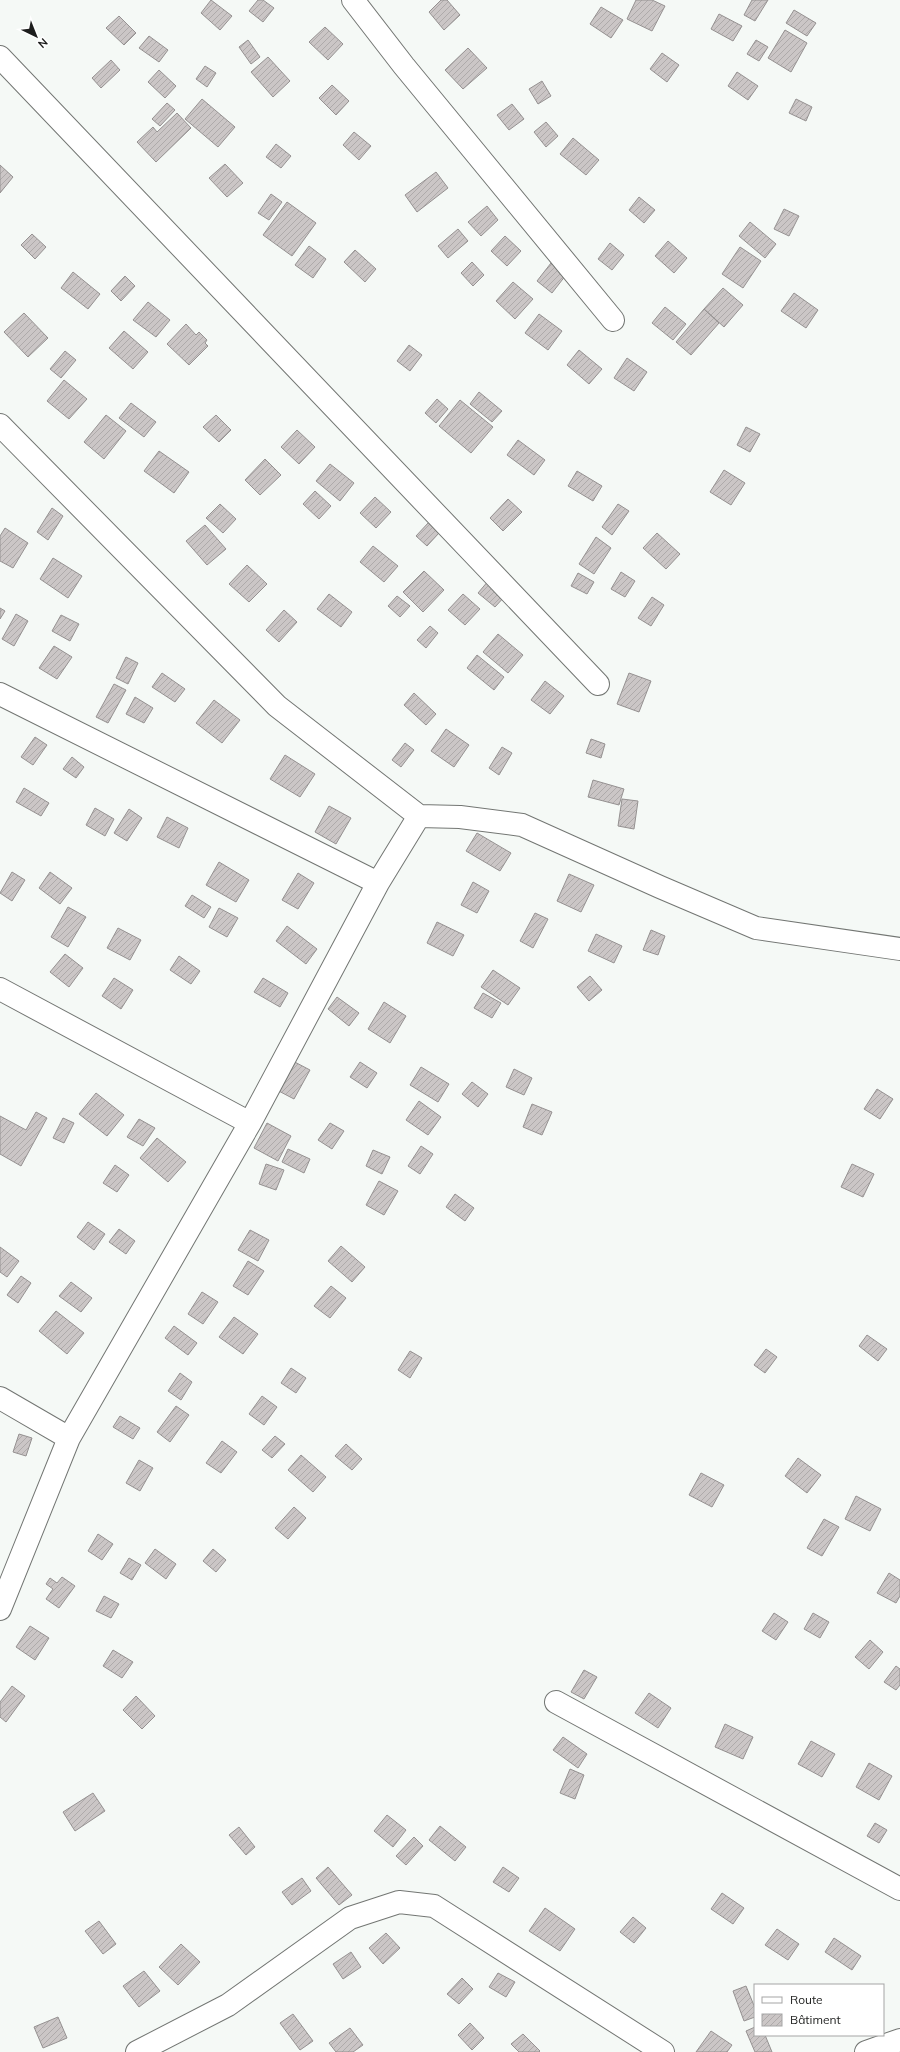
<svg xmlns="http://www.w3.org/2000/svg" width="900" height="2052" viewBox="0 0 900 2052" font-family="Mulish,sans-serif">
  <style>
    .building { fill: url(#building-hatch); stroke: #959191 }
    .lines { fill: none; stroke-linecap: round; stroke-linejoin: round }
    .street-casing { stroke: #737673; stroke-width: 24 }
    .street { stroke: #fff; stroke-width: 22 }
  </style>
  <defs>
    <pattern id="building-hatch" width="6" height="6" patternUnits="userSpaceOnUse"><rect width="6" height="6" fill="#cbc6c6"/><path d="M-1 1l2-2M0 6l6-6M5 7l2-2" fill="none" stroke="#aeaaaa"/></pattern>
  </defs>
  <rect width="100%" height="100%" fill="#f5f9f6"/>
  <!-- building -->
  <path class="building" d="M211,0L232,16L220,30L201,13Z
    M258,0H263L274,8L263,22L249,11Z
    M441,0H447L460,15L444,30L429,12Z
    M636,0H652L665,6L652,31L627,19Z
    M752,0H768L755,21L744,15Z
    M601,7L623,20L611,38L590,24Z
    M794,10L816,23L807,36L786,23Z
    M719,14L742,26L733,41L711,29Z
    M119,16L136,33L124,45L106,28Z
    M325,27L343,44L328,60L309,42Z
    M785,30L807,43L791,72L768,58Z
    M149,36L168,50L159,62L139,48Z
    M248,40L260,57L251,64L239,47Z
    M756,40L768,47L759,61L747,54Z
    M468,48L487,68L463,89L445,70Z
    M662,53L679,65L667,82L650,69Z
    M268,57L290,81L273,97L251,72Z
    M111,60L120,70L101,88L92,78Z
    M205,66L216,73L207,87L196,79Z
    M159,70L176,86L165,98L148,82Z
    M737,72L758,86L748,100L728,86Z
    M542,81L551,96L538,104L529,89Z
    M332,85L349,101L336,115L319,98Z
    M202,99L235,127L218,147L185,119Z
    M796,99L812,107L806,121L789,113Z
    M167,103L175,110L160,126L152,119Z
    M512,104L524,119L509,130L497,115Z
    M177,113L191,128L156,162L137,142L153,127L157,132Z
    M546,122L558,136L546,147L534,132Z
    M354,132L371,146L359,160L343,145Z
    M573,138L599,160L586,175L560,154Z
    M276,144L291,156L281,168L266,157Z
    M225,164L243,183L227,197L209,178Z
    M0,165L13,177L0,193Z
    M436,172L448,188L417,212L405,195Z
    M271,194L282,202L269,220L258,213Z
    M639,197L655,210L644,223L629,210Z
    M287,202L316,223L292,256L263,235Z
    M487,206L498,220L481,236L468,222Z
    M784,209L799,216L789,236L774,229Z
    M750,222L776,244L765,258L739,236Z
    M458,229L468,241L448,258L438,246Z
    M32,234L46,247L35,259L21,245Z
    M505,236L521,251L507,266L491,251Z
    M668,241L687,258L674,273L655,256Z
    M610,243L624,255L612,270L598,259Z
    M309,246L326,259L313,278L295,265Z
    M740,247L761,261L743,288L722,274Z
    M355,250L376,269L365,282L344,262Z
    M472,262L484,275L473,286L461,273Z
    M551,263L566,275L552,293L537,281Z
    M73,272L100,294L88,309L61,288Z
    M125,276L135,286L121,301L111,291Z
    M513,282L533,299L515,319L496,301Z
    M723,288L743,305L724,327L704,309Z
    M794,293L818,310L806,328L781,311Z
    M148,302L170,320L156,337L133,320Z
    M665,307L686,324L673,340L652,323Z
    M704,309L719,323L691,355L676,342Z
    M24,313L48,338L28,357L4,332Z
    M539,314L562,331L548,350L525,333Z
    M186,324L196,335L199,332L207,340L205,343L208,346L189,365L167,344Z
    M124,331L148,352L133,369L109,348Z
    M409,345L422,355L410,371L397,361Z
    M579,350L602,369L589,384L567,365Z
    M65,351L76,360L61,378L50,369Z
    M627,358L647,372L634,391L614,378Z
    M64,380L87,399L69,419L47,401Z
    M479,392L502,411L492,422L470,404Z
    M437,399L448,409L436,423L425,413Z
    M460,400L493,427L471,453L439,426Z
    M131,403L156,422L144,437L119,418Z
    M106,415L126,431L104,459L84,442Z
    M216,415L231,430L219,442L203,427Z
    M746,427L760,434L750,452L737,445Z
    M297,430L315,447L299,464L281,447Z
    M518,440L545,460L534,475L507,455Z
    M159,451L189,472L174,493L144,471Z
    M265,459L281,475L260,495L245,480Z
    M330,464L354,483L340,501L316,481Z
    M724,470L745,483L731,505L710,492Z
    M577,471L602,486L593,501L568,486Z
    M315,491L331,506L319,519L303,504Z
    M375,497L391,512L376,528L360,513Z
    M508,499L522,512L503,531L490,518Z
    M220,504L236,519L223,533L206,518Z
    M618,504L629,511L612,535L602,527Z
    M52,508L63,516L48,540L37,532Z
    M429,522L439,533L427,546L416,536Z
    M205,525L226,549L207,565L186,541Z
    M5,528L28,543L13,568L0,561V536Z
    M657,533L680,554L666,569L643,548Z
    M596,537L611,548L594,574L579,564Z
    M373,546L398,566L384,582L360,562Z
    M53,558L82,576L68,598L40,579Z
    M247,565L267,584L249,602L229,584Z
    M424,571L444,590L423,612L403,592Z
    M621,572L635,581L625,597L611,589Z
    M578,573L594,582L587,594L571,586Z
    M489,580L506,595L495,607L478,593Z
    M329,594L352,612L341,627L317,609Z
    M463,594L480,609L465,625L448,610Z
    M397,596L410,606L400,617L388,606Z
    M652,597L664,605L651,626L638,618Z
    M0,608L5,611L0,619Z
    M284,610L297,622L279,642L266,630Z
    M16,614L28,621L14,646L2,639Z
    M61,615L79,624L70,641L52,631Z
    M430,626L438,633L426,648L417,640Z
    M498,634L523,655L508,673L483,652Z
    M54,646L72,657L57,679L39,668Z
    M477,655L504,677L494,690L467,668Z
    M126,657L138,663L128,684L116,678Z
    M162,673L185,689L175,702L152,687Z
    M629,673L651,681L639,712L617,704Z
    M545,681L564,696L550,714L531,700Z
    M114,684L126,690L108,723L96,717Z
    M414,693L436,714L426,725L404,705Z
    M135,697L153,708L144,723L126,714Z
    M214,700L240,720L222,743L196,723Z
    M446,729L469,745L454,767L431,751Z
    M35,737L47,745L33,765L21,757Z
    M591,739L605,744L601,758L586,753Z
    M405,743L414,750L401,767L392,760Z
    M502,747L512,753L499,775L489,768Z
    M285,755L315,774L300,797L270,779Z
    M72,757L84,767L76,778L63,769Z
    M593,780L624,789L619,805L588,797Z
    M24,788L49,803L41,816L16,802Z
    M622,799L638,801L634,829L618,826Z
    M329,806L351,818L336,844L315,832Z
    M95,808L114,819L105,836L86,825Z
    M129,809L142,818L127,841L114,833Z
    M167,817L188,828L179,848L157,837Z
    M477,833L511,853L500,871L466,851Z
    M219,862L249,880L236,902L206,885Z
    M12,872L25,880L12,901L0,893Z
    M50,872L72,888L60,904L39,888Z
    M298,873L314,883L298,909L282,900Z
    M569,874L594,885L581,912L557,901Z
    M473,882L489,891L477,913L461,905Z
    M192,895L211,907L204,918L185,906Z
    M68,907L86,917L68,947L51,937Z
    M219,908L238,918L227,937L209,927Z
    M535,913L548,919L533,948L520,941Z
    M437,922L464,935L453,956L427,943Z
    M287,926L317,949L306,964L276,941Z
    M118,928L141,940L130,960L107,948Z
    M651,930L665,936L658,955L643,950Z
    M596,934L622,946L614,963L588,951Z
    M65,954L83,968L69,987L50,972Z
    M179,956L200,971L191,984L170,970Z
    M493,970L520,988L508,1005L481,987Z
    M590,976L602,990L589,1001L577,987Z
    M114,978L133,990L121,1009L102,996Z
    M263,978L288,993L280,1007L254,992Z
    M483,993L501,1003L492,1018L474,1008Z
    M337,997L359,1013L349,1026L328,1009Z
    M384,1002L406,1016L390,1043L368,1029Z
    M289,1059L310,1070L294,1099L273,1088Z
    M360,1062L377,1073L367,1088L350,1077Z
    M421,1067L449,1084L438,1102L410,1085Z
    M514,1069L532,1078L524,1095L506,1087Z
    M472,1082L488,1094L478,1107L462,1094Z
    M877,1089L893,1099L880,1119L864,1109Z
    M96,1093L124,1115L107,1136L79,1114Z
    M419,1101L441,1117L428,1135L406,1120Z
    M532,1104L552,1112L542,1135L523,1127Z
    M36,1112L47,1118L21,1166L0,1154V1116L26,1130Z
    M63,1118L74,1123L64,1143L53,1138Z
    M139,1119L155,1128L143,1146L127,1137Z
    M267,1123L291,1136L278,1161L254,1148Z
    M330,1123L344,1131L332,1149L318,1140Z
    M157,1138L186,1162L168,1182L140,1158Z
    M421,1146L433,1154L420,1174L408,1166Z
    M288,1149L310,1159L304,1173L282,1162Z
    M373,1150L390,1157L382,1174L366,1166Z
    M266,1164L284,1170L276,1190L259,1184Z
    M852,1164L874,1174L863,1197L841,1187Z
    M115,1165L129,1175L117,1192L103,1183Z
    M379,1181L398,1191L384,1215L366,1205Z
    M455,1194L474,1208L465,1221L446,1207Z
    M88,1222L105,1234L94,1250L77,1237Z
    M119,1229L135,1241L126,1254L109,1242Z
    M250,1230L269,1240L258,1261L238,1250Z
    M341,1246L365,1267L352,1282L328,1261Z
    M0,1247L19,1261L7,1277L0,1272Z
    M248,1261L264,1271L248,1295L233,1286Z
    M21,1276L31,1283L18,1303L7,1295Z
    M71,1282L92,1298L81,1312L59,1296Z
    M331,1286L346,1298L330,1318L314,1306Z
    M202,1292L218,1302L203,1324L188,1314Z
    M56,1311L84,1333L67,1354L39,1331Z
    M234,1317L258,1334L243,1354L219,1337Z
    M174,1326L197,1343L188,1355L165,1338Z
    M867,1335L887,1349L878,1361L859,1346Z
    M766,1349L777,1357L765,1373L754,1365Z
    M410,1351L422,1358L410,1378L398,1370Z
    M291,1368L306,1378L296,1393L281,1383Z
    M180,1373L192,1382L181,1400L168,1391Z
    M262,1396L277,1407L264,1425L249,1414Z
    M176,1406L189,1415L170,1442L157,1432Z
    M120,1416L140,1428L133,1439L113,1427Z
    M19,1434L32,1438L26,1456L13,1452Z
    M275,1436L285,1444L272,1458L262,1450Z
    M222,1441L237,1452L221,1473L206,1463Z
    M346,1444L362,1459L352,1470L335,1456Z
    M301,1455L326,1477L313,1492L288,1470Z
    M798,1458L821,1475L807,1493L785,1476Z
    M139,1460L153,1468L140,1491L126,1483Z
    M701,1473L724,1485L712,1507L689,1495Z
    M856,1496L881,1509L870,1531L845,1519Z
    M294,1507L306,1518L288,1539L275,1528Z
    M824,1519L839,1527L822,1556L807,1548Z
    M98,1534L113,1544L102,1560L88,1551Z
    M155,1549L176,1564L166,1579L145,1563Z
    M213,1549L226,1560L216,1572L203,1561Z
    M129,1558L141,1565L132,1580L120,1573Z
    M889,1573L900,1580V1596L896,1603L877,1593Z
    M62,1577L75,1586L59,1608L46,1599L53,1589L46,1584L50,1578L57,1583Z
    M104,1596L119,1604L111,1618L96,1611Z
    M774,1613L788,1622L776,1640L762,1631Z
    M813,1613L829,1622L820,1638L804,1629Z
    M30,1626L49,1638L35,1660L16,1647Z
    M870,1640L883,1652L869,1669L855,1657Z
    M113,1650L133,1662L122,1678L103,1666Z
    M896,1666L900,1669V1685L896,1690L884,1682Z
    M584,1670L597,1677L584,1699L571,1692Z
    M12,1686L25,1696L6,1722L0,1717V1702Z
    M649,1693L671,1708L658,1728L635,1713Z
    M136,1696L155,1716L142,1729L123,1710Z
    M725,1724L753,1737L743,1759L715,1747Z
    M563,1737L587,1754L578,1768L553,1750Z
    M811,1741L835,1754L822,1777L798,1764Z
    M869,1763L892,1776L879,1800L856,1787Z
    M570,1769L584,1775L575,1799L560,1793Z
    M93,1793L105,1811L75,1831L63,1812Z
    M387,1815L406,1830L393,1847L374,1831Z
    M875,1823L887,1830L879,1843L867,1836Z
    M440,1826L466,1847L455,1861L429,1840Z
    M239,1827L255,1847L246,1855L229,1835Z
    M414,1837L423,1846L406,1865L396,1856Z
    M328,1867L352,1895L339,1905L316,1878Z
    M503,1867L519,1878L509,1892L493,1882Z
    M302,1878L311,1891L292,1905L282,1892Z
    M722,1893L744,1908L733,1924L711,1909Z
    M545,1908L575,1929L560,1951L529,1931Z
    M633,1917L646,1928L634,1943L620,1932Z
    M99,1921L116,1944L103,1954L85,1931Z
    M777,1929L799,1944L788,1960L765,1945Z
    M386,1933L400,1948L383,1964L369,1948Z
    M834,1938L861,1956L852,1970L825,1952Z
    M181,1944L200,1962L178,1985L159,1967Z
    M351,1952L361,1967L343,1979L333,1964Z
    M144,1971L160,1991L139,2007L123,1986Z
    M498,1973L515,1982L506,1997L489,1987Z
    M462,1978L473,1989L459,2004L447,1994Z
    M746,1986L755,2008V2017L744,2021L733,1991Z
    M293,2014L313,2041L300,2050L280,2023Z
    M58,2017L67,2038L43,2048L34,2027Z
    M470,2023L484,2038L472,2050L458,2035Z
    M755,2027V2035H765L772,2052H755L746,2031Z
    M350,2028L363,2045L353,2052H336L329,2043Z
    M711,2031L732,2045L727,2052H696Z
    M523,2034L540,2051L539,2052H519L511,2044Z"/>
  <g class="lines">
    <!-- street casing -->
    <g class="street-casing">
      <path id="street" d="M353,0L404,66L613,320
        M0,57L598,684
        M0,425L277,706L419,816L460,817L522,825L660,887L756,928L900,949
        M0,694L378,883
        M0,989L250,1123
        M0,1398L69,1438
        M0,1609L69,1438L250,1123L378,883L419,816
        M556,1702L900,1889
        M137,2052L228,2005L350,1918L399,1902L434,1906L663,2052
        M866,2052L900,2040"/>
    </g>
    <!-- street -->
    <use href="#street" class="street"/>
  </g>
  <!-- legend -->
  <rect x="754" y="1984" width="130" height="52" fill="#ffffff" stroke="#a5a5a5"/>
  <rect x="762" y="1997" width="20" height="6" fill="#ffffff" stroke="#a5a5a5"/>
  <text x="790" y="2004" font-size="12" fill="#1d1e1d">Route</text>
  <rect x="762" y="2014" width="20" height="12" fill="url(#building-hatch)" stroke="#a5a5a5"/>
  <text x="790" y="2024" font-size="12" fill="#1d1e1d">Bâtiment</text>
  <!-- north arrow -->
  <g transform="translate(36 36) rotate(137)" stroke="#ffffff" stroke-width="3" paint-order="stroke">
  <path d="M0-3L7 15L0 10L-7 15Z" fill="#1d1e1d"/>
  <text y="-6" font-size="11" font-weight="bold" text-anchor="middle" fill="#1d1e1d">N</text>
  </g>
</svg>
